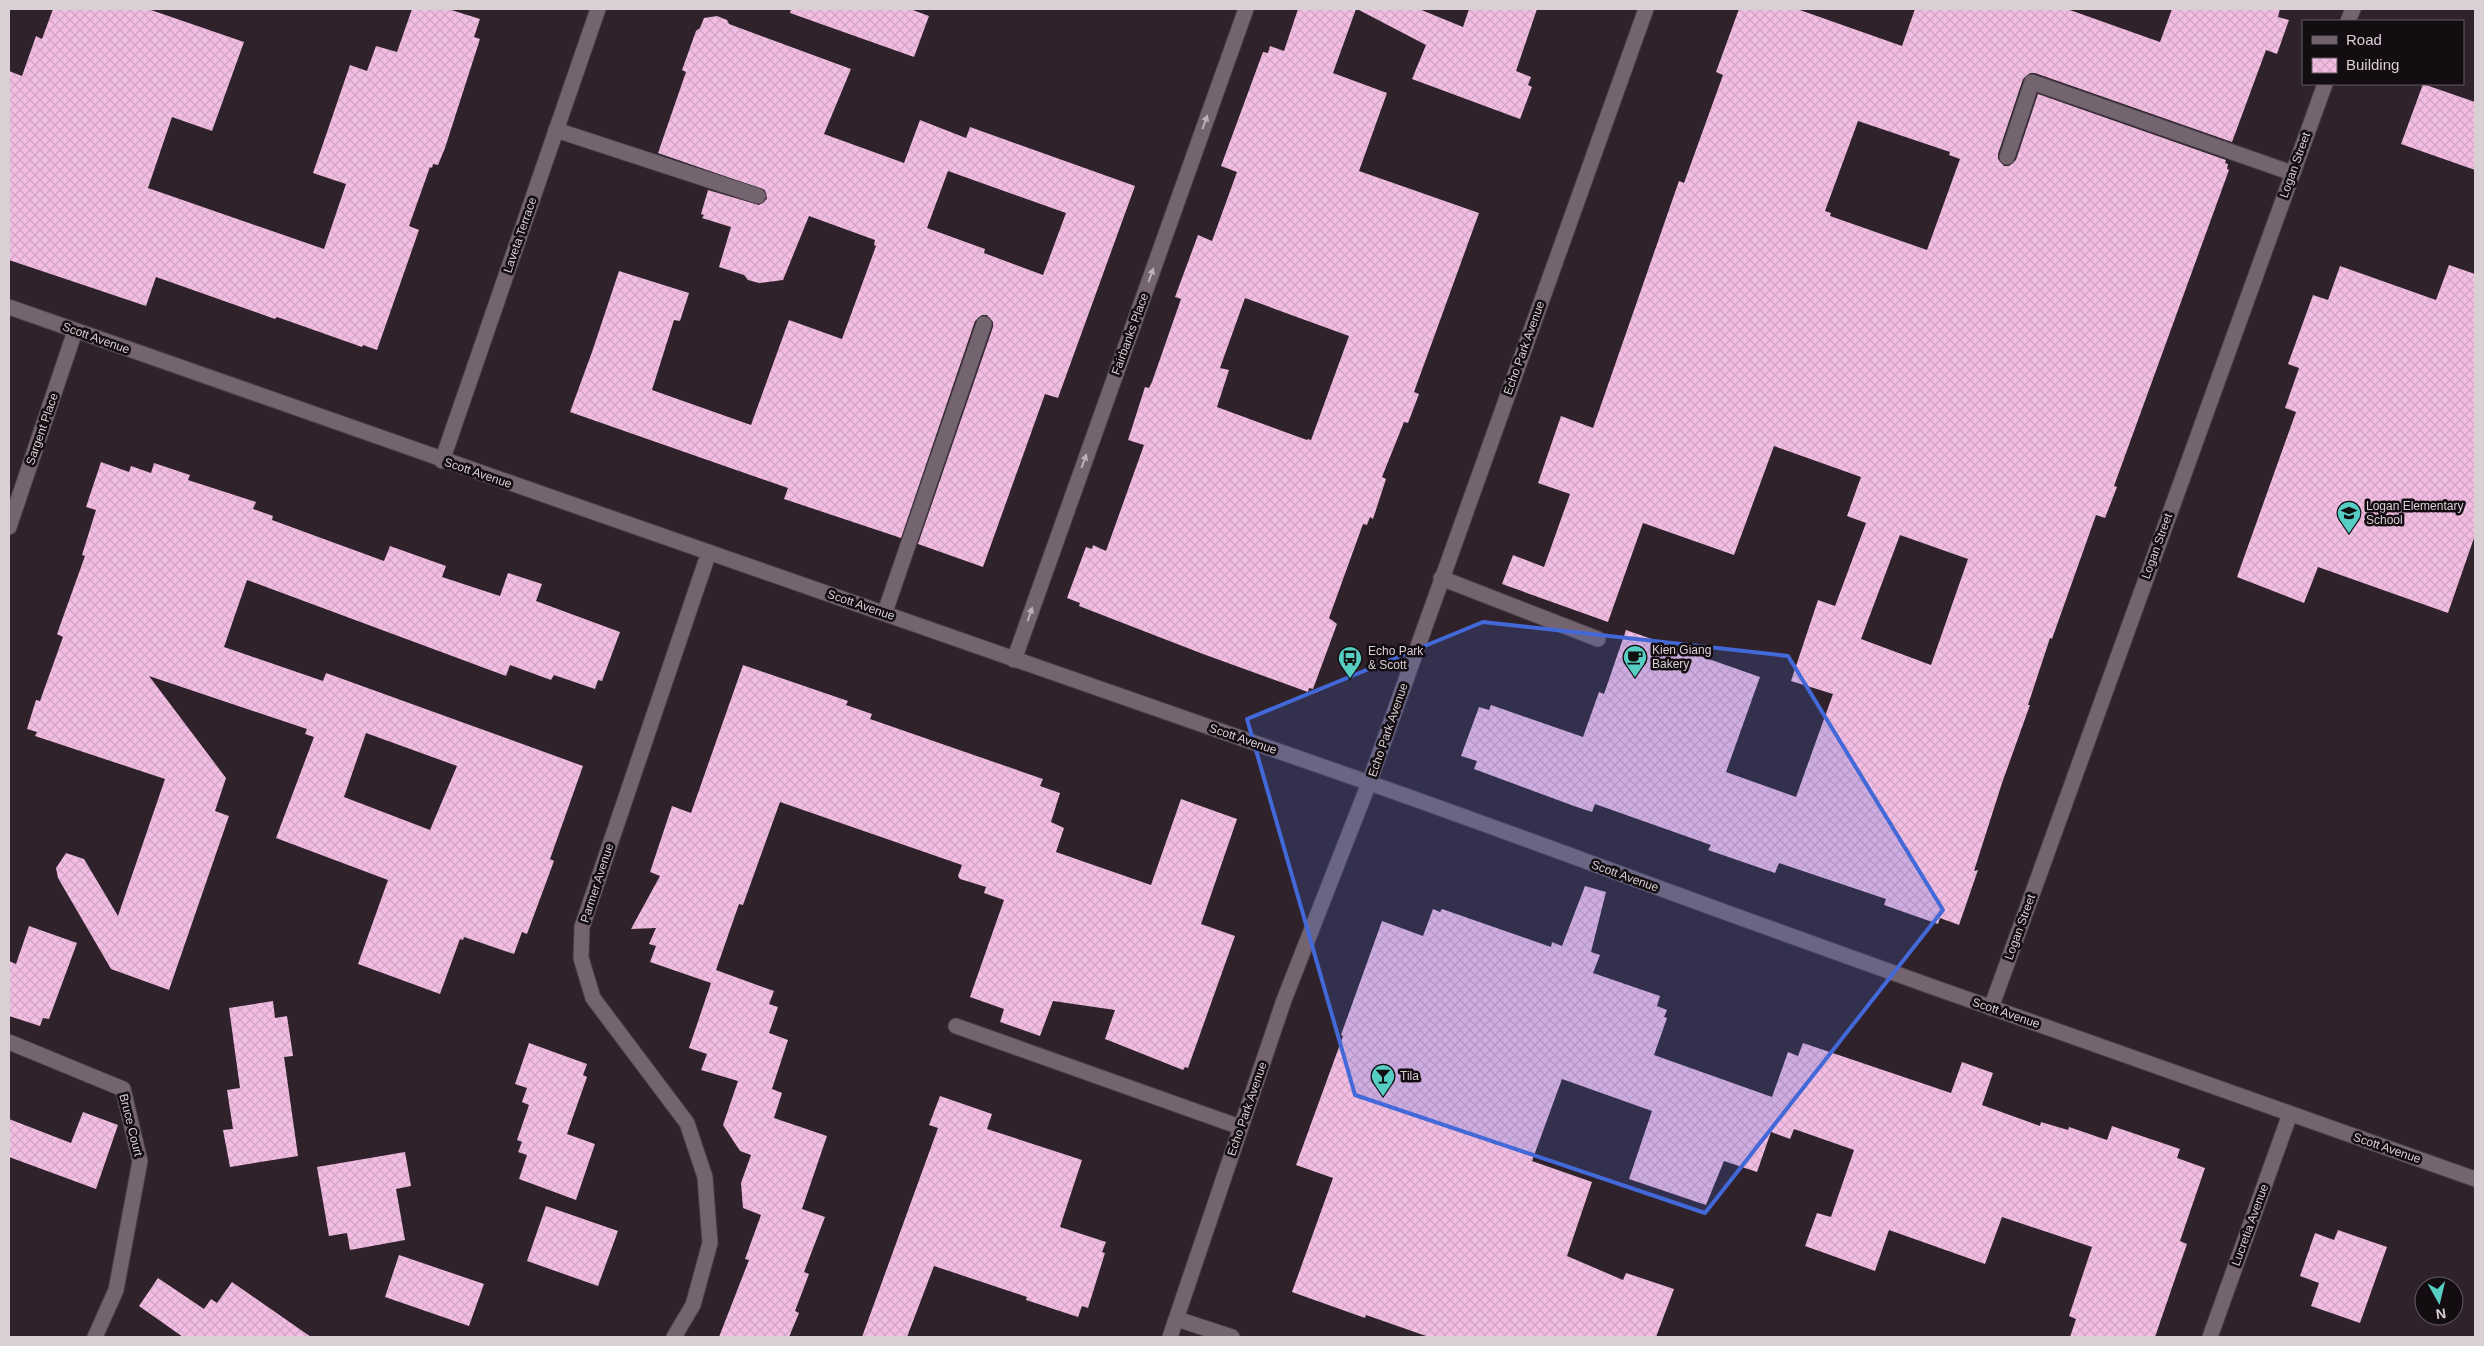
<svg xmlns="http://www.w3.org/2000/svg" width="2484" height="1346" viewBox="0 0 2484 1346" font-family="Helvetica,sans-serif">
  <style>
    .building { fill: url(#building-cross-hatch); fill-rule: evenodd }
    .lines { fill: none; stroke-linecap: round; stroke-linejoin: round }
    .lane-casing { stroke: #493e46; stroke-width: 17 }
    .street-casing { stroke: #493e46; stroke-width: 17 }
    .secondary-casing { stroke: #493e46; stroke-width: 17 }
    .lane { stroke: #74646f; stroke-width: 15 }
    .street { stroke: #74646f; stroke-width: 15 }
    .secondary { stroke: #74646f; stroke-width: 15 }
    .oneway { fill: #bbb0b7 }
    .marked { fill: #4368d8; fill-opacity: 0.2; stroke: #4368d8; stroke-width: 4; stroke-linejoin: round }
    .labels { text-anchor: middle; stroke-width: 5; stroke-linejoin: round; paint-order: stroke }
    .street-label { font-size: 12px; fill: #d9d0d6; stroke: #130d11 }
    .poi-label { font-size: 12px; fill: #d9d0d6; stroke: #130d11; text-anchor: start }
  </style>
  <defs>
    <pattern id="building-cross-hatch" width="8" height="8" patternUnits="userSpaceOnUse" patternTransform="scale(1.25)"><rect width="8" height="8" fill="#f4bee4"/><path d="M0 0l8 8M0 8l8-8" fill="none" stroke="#d0a4c3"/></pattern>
  </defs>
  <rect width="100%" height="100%" fill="#2f222b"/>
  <!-- building -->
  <path class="building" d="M53,9H148L244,42L212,131L172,117L148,188L324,249L346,184L313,173L350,65L367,71L376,46L397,52L412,9H448L480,19L474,37L480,39L445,148L438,165L433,164L432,168L430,167L409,226L419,230L377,350L363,345L362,347L277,317L275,319L156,277L146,306L9,260V71L22,76L36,36L42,39Z
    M791,9H910L929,16L914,57L790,13Z
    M1298,9H1356L1333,73L1387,93L1359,171L1479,213L1414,392L1419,394L1408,423L1404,422L1382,477L1386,479L1373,519L1370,517L1367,525L1363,524L1329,618L1337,624L1313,689L1309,688L1308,692L1203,654L1079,606L1080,603L1067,598L1086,547L1092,549L1093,545L1106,551L1144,445L1128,440L1145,387L1149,388L1152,382L1181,299L1175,297L1198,235L1212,241L1237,172L1221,166L1263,52L1268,53L1270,46L1284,51ZM1245,298L1349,336L1311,440L1308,439L1307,440L1217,407L1229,370L1220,368Z
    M1357,9H1419L1463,27L1469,9H1537L1516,71L1531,77L1528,85L1532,87L1520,119L1412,79L1426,45Z
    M1739,9H1797L1902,46L1915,9H2067L2160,42L2172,9H2280L2278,17L2289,20L2277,54L2266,50L2232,142L2035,73H2030L2023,79L1998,154V159L2004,166H2009L2016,160L2038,94L2226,160L2225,163L2228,164L2227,169L2229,170L2114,486L2117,487L2105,518L2096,515L2052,639L2050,638L2028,705H2030L2002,783L1974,871L1978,870L1959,925L1940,918L1938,924L1884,905L1886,899L1779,863L1775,873L1708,850L1711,845L1595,804L1592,812L1574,806L1474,769L1477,761L1461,756L1479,707L1489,710L1491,705L1583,737L1599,692L1604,694L1626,630L1760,677L1726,772L1796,797L1833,694L1791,681L1818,600L1835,606L1866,523L1847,516L1861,477L1774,446L1734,555L1643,523L1608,622L1502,584L1513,555L1544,567L1570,494L1538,483L1561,416L1593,428L1679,181L1684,183L1723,75L1716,72ZM1858,121L1950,152L1949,155L1960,159L1927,250L1830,216L1831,213L1825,211ZM1900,535L1968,559L1931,665L1861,639Z
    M717,16L727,20L729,24L851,69L824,134L904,163L920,120L966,138L970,127L1135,186L1058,398L1045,394L983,567L918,544L993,327V322L987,315H982L975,321L901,538L784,499L788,488L570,412L592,352L619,271L689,293L680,321L674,320L652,390L751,425L789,320L842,339L876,246L874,245L875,240L809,216L783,280L759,283L748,280L744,275L719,267L731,227L702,218L704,215L701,214L708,190L759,205L767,199L765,190L658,153L686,72L682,70L696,31L700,28L704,18ZM948,171L1066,213L1043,275L984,253L985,249L927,228Z
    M2423,84L2475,102V170L2401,144Z
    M2449,265L2475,274V535L2448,613L2318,567L2304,603L2237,577L2296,412L2285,408L2299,368L2288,364L2313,295L2328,300L2340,266L2436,300Z
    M101,462L129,472L131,466L151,473L154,463L190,475L188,480L256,502L253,509L273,516L272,520L384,561L390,546L446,566L442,577L500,596L508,573L542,584L536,601L620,632L602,681L598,680L595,689L554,675L551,680L510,665L506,676L247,580L224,647L323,681L326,673L583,766L550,859L554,861L527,934L522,932L514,954L464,937L463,940L460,939L440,994L358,964L388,880L276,838L314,737L305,734L307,729L149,676L226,778L215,811L229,816L169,990L111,969L58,878L56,868L66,853L84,859L118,916L165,779L35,736L37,732L27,729L36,700L40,701L63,637L57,634L85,556L82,555L96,510L86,507ZM366,733L457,766L430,830L344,797Z
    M743,665L848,701L846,705L872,714L870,719L1043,779L1040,786L1060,793L1051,822L1064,828L1056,852L1151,885L1181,799L1237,819L1201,924L1235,936L1188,1068L1185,1067L1183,1070L1105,1039L1115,1010L1053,1001L1040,1036L1000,1022L1004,1009L970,997L1004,900L984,893L986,887L960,879L958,876L962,865L780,802L743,905L739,904L716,970L774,991L769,1004L778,1007L769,1033L788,1040L772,1089L782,1093L774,1118L827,1136L802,1209L825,1217L804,1272L809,1274L795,1311L799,1313L789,1337H719L749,1260L745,1259L761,1215L743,1208L741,1183L751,1155L740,1151L723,1125L738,1081L701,1070L707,1054L689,1048L711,983L650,962L656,946L649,944L656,928L631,929L660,876L650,872L672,806L691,813Z
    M1585,886L1606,892L1591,952L1600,955L1593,973L1660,996L1657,1006L1667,1010L1664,1017L1667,1018L1654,1055L1772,1097L1788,1052L1798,1056L1803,1043L1951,1093L1962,1062L1993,1073L1982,1105L2040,1126L2041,1122L2068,1130L2069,1127L2107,1140L2112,1126L2180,1149L2177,1158L2205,1168L2180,1241L2187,1244L2155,1337H2070L2076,1319L2069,1316L2092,1247L2002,1217L1985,1264L1889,1230L1875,1271L1805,1246L1817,1213L1831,1217L1854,1150L1794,1129L1790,1139L1771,1132L1757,1172L1724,1161L1706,1205L1629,1179L1652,1111L1562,1079L1532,1161L1592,1182L1567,1256L1623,1280L1626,1273L1674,1289L1656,1337H1429L1366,1315L1365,1318L1292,1292L1333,1178L1296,1165L1343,1036L1341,1035L1382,921L1423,936L1433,909L1440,912L1442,909L1551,947L1552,942L1562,946Z
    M29,926L77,943L49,1019L43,1018L40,1026L9,1016V961L16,964Z
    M273,1001L275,1018L287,1016L293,1056L284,1057L298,1156L230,1167L223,1130L233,1129L227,1090L240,1088L229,1008Z
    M529,1043L587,1064L583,1075L587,1077L567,1134L595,1144L576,1200L519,1179L527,1155L518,1152L522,1142L517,1140L529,1105L522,1102L527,1088L515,1084Z
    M940,1096L992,1114L987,1129L1082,1160L1060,1227L1106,1242L1102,1252L1105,1253L1088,1308L1082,1306L1078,1317L1026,1300L1027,1297L934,1266L907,1337H862L938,1128L929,1125Z
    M83,1112L118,1125L96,1189L9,1157V1119L71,1143Z
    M405,1152L411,1186L396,1189L405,1240L350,1250L347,1233L329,1236L317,1167Z
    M546,1206L618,1231L598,1286L527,1261Z
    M2338,1230L2387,1247L2360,1323L2311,1306L2319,1283L2300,1276L2315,1233L2334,1240Z
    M399,1255L484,1284L469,1326L385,1297Z
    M158,1278L204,1309L211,1299L217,1303L232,1282L311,1337H183L139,1306Z"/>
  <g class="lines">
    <!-- lane casing -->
    <g class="lane-casing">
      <path id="lane" d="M556,130L758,196
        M2007,157L2032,82L2292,173
        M1441,578L1598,639
        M885,612L984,324
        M956,1026L1240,1127"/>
    </g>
    <!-- street casing -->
    <g class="street-casing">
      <path id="street" d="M2348,21L2353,9
        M442,461L598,9
        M9,527L75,331
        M1014,660L1246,9
        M1991,1008L2325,84
        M9,1042L123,1089L140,1161L116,1290L95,1337
        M1177,1319L1232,1337
        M674,1337L693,1305L710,1243L705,1177L687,1123L593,998L581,958L582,927L709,552
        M2210,1337L2290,1114"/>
    </g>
    <!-- secondary casing -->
    <g class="secondary-casing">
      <path id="secondary" d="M9,307C459,466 911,622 1361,780C1498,828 1633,879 1769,928C2004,1013 2240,1096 2475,1179
        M1170,1337L1284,1000L1369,783L1646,9"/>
    </g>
    <!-- lane -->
    <use href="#lane" class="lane"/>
    <!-- street -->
    <use href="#street" class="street"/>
    <!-- secondary -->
    <use href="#secondary" class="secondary"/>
  </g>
  <!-- one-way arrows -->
  <defs><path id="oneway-solid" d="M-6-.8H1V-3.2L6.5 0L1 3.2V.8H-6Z" transform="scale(1.25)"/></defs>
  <g class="oneway">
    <use href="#oneway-solid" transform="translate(1205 122) rotate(-70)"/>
    <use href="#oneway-solid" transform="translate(1151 275) rotate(-70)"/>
    <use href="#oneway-solid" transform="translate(1084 461) rotate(-70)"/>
    <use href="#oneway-solid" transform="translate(1030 614) rotate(-71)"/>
  </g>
  <!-- marked area -->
  <path class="marked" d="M1483,622L1788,656L1943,910L1705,1213L1355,1095L1247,719Z"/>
  <!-- icons -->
  <defs>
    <g id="school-pin" transform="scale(1.25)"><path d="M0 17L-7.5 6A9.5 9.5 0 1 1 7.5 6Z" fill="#56cec3" stroke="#130d11"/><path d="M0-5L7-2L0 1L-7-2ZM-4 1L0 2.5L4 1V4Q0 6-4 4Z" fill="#111"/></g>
    <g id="cafe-pin" transform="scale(1.25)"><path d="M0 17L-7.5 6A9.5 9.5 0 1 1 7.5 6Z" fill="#56cec3" stroke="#130d11"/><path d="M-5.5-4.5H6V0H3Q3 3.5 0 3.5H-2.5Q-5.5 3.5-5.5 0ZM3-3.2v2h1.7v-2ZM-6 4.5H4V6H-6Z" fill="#111"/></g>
    <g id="bus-pin" transform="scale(1.25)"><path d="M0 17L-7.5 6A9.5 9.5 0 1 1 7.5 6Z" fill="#56cec3" stroke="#130d11"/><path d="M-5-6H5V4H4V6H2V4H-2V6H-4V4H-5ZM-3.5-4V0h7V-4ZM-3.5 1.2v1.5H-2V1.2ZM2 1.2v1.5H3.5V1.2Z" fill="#111"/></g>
    <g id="bar-pin" transform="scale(1.25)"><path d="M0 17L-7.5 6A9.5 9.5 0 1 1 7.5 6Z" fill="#56cec3" stroke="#130d11"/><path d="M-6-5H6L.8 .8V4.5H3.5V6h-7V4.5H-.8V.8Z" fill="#111"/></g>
  </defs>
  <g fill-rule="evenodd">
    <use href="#school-pin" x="2349" y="513"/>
    <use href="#cafe-pin" x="1635" y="657"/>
    <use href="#bus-pin" x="1350" y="658"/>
    <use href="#bar-pin" x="1383" y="1076"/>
  </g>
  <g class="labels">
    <!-- street labels -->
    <g class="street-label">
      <text transform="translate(2295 165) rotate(-70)" y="4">Logan Street</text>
      <text transform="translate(520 235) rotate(-71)" y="4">Laveta Terrace</text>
      <text transform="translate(1130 334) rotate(-70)" y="4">Fairbanks Place</text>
      <text transform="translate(96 338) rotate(20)" y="4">Scott Avenue</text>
      <text transform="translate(1524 348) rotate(-70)" y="4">Echo Park Avenue</text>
      <text transform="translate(42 429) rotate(-71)" y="4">Sargent Place</text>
      <text transform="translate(478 473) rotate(19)" y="4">Scott Avenue</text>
      <text transform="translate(2157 546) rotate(-70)" y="4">Logan Street</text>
      <text transform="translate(861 605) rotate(19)" y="4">Scott Avenue</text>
      <text transform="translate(1388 730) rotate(-71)" y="4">Echo Park Avenue</text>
      <text transform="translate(1243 739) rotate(19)" y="4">Scott Avenue</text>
      <text transform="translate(1625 876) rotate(20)" y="4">Scott Avenue</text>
      <text transform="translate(597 883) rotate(-72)" y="4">Parmer Avenue</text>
      <text transform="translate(2020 927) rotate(-70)" y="4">Logan Street</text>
      <text transform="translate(2006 1013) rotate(19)" y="4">Scott Avenue</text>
      <text transform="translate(1247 1109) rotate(-71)" y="4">Echo Park Avenue</text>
      <text transform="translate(131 1125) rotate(76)" y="4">Bruce Court</text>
      <text transform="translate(2387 1148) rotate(19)" y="4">Scott Avenue</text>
      <text transform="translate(2250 1225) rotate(-70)" y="4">Lucretia Avenue</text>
    </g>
    <!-- poi labels -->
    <g class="poi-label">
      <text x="2366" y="510">Logan Elementary<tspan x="2366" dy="14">School</tspan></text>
      <text x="1652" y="654">Kien Giang<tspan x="1652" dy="14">Bakery</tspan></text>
      <text x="1368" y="655">Echo Park<tspan x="1368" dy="14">&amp; Scott</tspan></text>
      <text x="1400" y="1080">Tila</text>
    </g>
  </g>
  <!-- border -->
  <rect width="2484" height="1346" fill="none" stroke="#d9d0d6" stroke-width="20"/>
  <!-- legend -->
  <rect x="2302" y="20" width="162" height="65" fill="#130d11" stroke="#625b60"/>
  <rect x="2312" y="36" width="25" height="8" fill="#74646f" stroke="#625b60"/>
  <text x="2346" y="45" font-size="15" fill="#d9d0d6">Road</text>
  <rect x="2312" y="58" width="25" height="15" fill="url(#building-cross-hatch)" stroke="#625b60"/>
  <text x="2346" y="70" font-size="15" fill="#d9d0d6">Building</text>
  <!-- north arrow -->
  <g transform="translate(2439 1301) rotate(172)"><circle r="24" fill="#130d11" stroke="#625b60"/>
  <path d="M0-4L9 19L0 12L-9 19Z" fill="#56cec3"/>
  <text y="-8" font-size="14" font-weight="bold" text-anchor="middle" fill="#d9d0d6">N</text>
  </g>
</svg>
